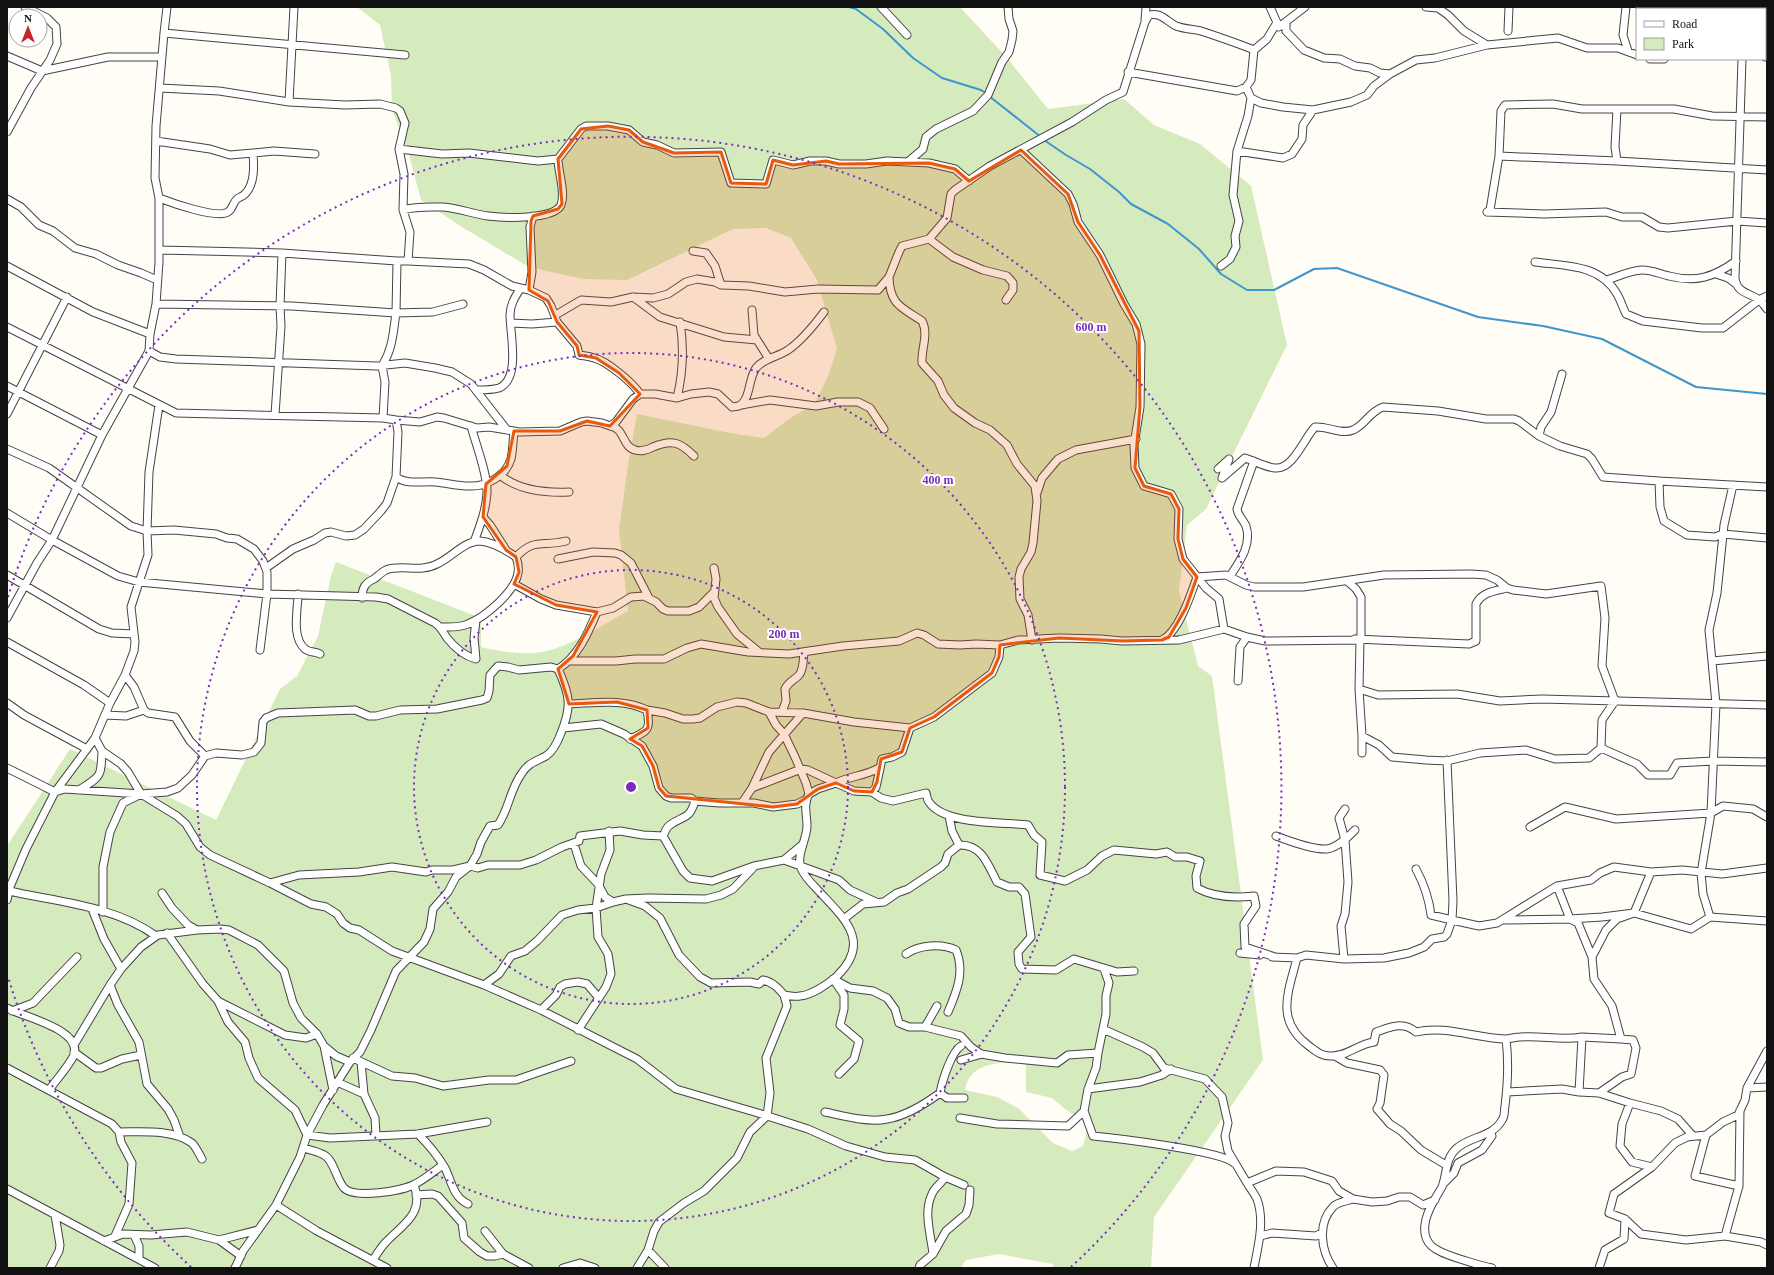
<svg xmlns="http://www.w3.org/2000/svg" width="1774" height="1275" viewBox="0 0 1774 1275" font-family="Georgia,serif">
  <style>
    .green { fill: #d5ebbd; fill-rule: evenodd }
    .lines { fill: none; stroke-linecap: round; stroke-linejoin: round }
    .stream { stroke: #3f96cf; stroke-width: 2 }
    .minor-casing { stroke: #444; stroke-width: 9 }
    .minor { stroke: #fff; stroke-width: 7 }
    .marked { fill: #e8590c; fill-opacity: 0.2; stroke: #e8590c; stroke-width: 3; stroke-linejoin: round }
    .ring { fill: none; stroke: #7b2cbf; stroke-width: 2; stroke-dasharray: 2 4 }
    .centre { fill: #7b2cbf; stroke: #fff; stroke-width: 2 }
    .ring-label { font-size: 12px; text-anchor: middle; font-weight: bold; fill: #7b2cbf; stroke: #fff; stroke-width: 4; stroke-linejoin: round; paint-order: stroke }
  </style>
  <rect width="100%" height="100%" fill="#fffdf5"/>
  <!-- green -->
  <path class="green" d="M357,7H960L1007,58L1048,109L1124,99L1154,125L1200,144L1251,186L1287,345L1206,509L1187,525L1179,591L1198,666L1212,676L1263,1060L1154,1217L1151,1268H1053V1264L999,1254L966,1260L961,1268H7V846L70,749L216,820L280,689L297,676L318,636L331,576L336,562L481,618V647C498,651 515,654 533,653C563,652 602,625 628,611L619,530L628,465L637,414L730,433L764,438L789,419L815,403L828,376L837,349L817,280L791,238L766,228L733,229L627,280L583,279L529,267L462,227L421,200L408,151L392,110L391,75L380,25ZM1013,1062L1026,1065V1092L1052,1098L1065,1109L1083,1121L1087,1131L1083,1146L1072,1151L1053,1143L1018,1108L997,1097L965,1090C969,1066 991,1063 1013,1062Z"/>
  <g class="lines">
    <!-- stream -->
    <path class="stream" d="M849,7L856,9L883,29L913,58L942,78L981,90L986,93
      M989,96L1041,137
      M1044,140L1066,155L1090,169L1119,192L1131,204L1168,224L1199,249L1221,274L1247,290H1274L1314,269L1337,268L1478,317L1543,326L1602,339L1696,387L1767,394"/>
    <!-- minor casing -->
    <g class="minor-casing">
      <path id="minor" d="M881,7L907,35
        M1270,7L1279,27L1305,7
        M1426,7L1438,8L1448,15L1464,31L1487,45
        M1626,7L1623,35L1628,51
        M1145,20L1146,7
        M1286,22V31L1304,50L1324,58L1340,59L1355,66L1370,68L1380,73L1390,74
        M1508,31L1509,7
        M164,33L167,7
        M7,56L42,71L108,57H162
        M1765,57H1767
        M1650,59H1664
        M1742,59L1735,278C1737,293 1747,292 1758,299C1762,301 1764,306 1767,309
        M1128,72L1237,91L1246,87L1251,80L1254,50L1267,39L1276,24
        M1251,98L1261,103L1283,107L1313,110L1351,102L1367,95L1374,86L1390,74L1416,60L1435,58L1487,45L1558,38L1587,48H1618L1637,55
        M289,102L294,7
        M1617,109L1615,147L1617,161L1767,170
        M7,132L31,88L50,60L57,44L56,27L47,18L25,7
        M156,141L210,149L230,155L253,153
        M399,149L442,154L469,153L538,161L558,159L581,129L586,126H608L629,130L643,142L657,145L674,153L721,152L731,183L766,184L773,160L793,165L810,161H826L839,164H866L887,161L929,163L955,169L969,181
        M1021,150L1068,194L1073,204L1078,222L1100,255L1124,304L1136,324L1141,344L1140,407L1134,445L1135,468L1144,486L1171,494L1179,509L1178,539L1183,559L1206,588L1219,599L1224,629
        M1237,151L1283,158L1292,154L1302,139L1303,125L1313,110
        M1499,156L1617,161
        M909,161L923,149L926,137L936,129L973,111L988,95L1002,62L1009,52L1012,40L1013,31L1009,19L1008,7
        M159,198C172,203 217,219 228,212C233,209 233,202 237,199C239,197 242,197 245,194C255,184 254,166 253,153L274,151L315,154
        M7,199L21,207L39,225L53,231L75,248L96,254L118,265L141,273L157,280
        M403,210C416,206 429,207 443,207C458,208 473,214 488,216C503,218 554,220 561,205C566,193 558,172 558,159
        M1487,212L1490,210L1499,156L1501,111L1505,105L1553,104L1582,109H1674L1712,116L1767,117
        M1487,212L1544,214L1606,212L1622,217H1642L1659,227L1668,228L1737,221L1767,223
        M929,239L953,257L983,270L1007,276L1013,283V290L1006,300
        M160,250L282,253L397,261
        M693,251L706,253L715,266L721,285
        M408,261L469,264L484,270L512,286L529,290L546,298L551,306L557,322L577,346L579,355C584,356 589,356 594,358C607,361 633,383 640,394
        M1535,262C1565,266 1600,264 1617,294C1621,301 1623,308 1626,314L1643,321L1702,328H1723L1759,300L1767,296
        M7,266L93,312L150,334L149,351L160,357L176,359L377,366L405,363L435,368L452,372L471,384L507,430
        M1221,266L1230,259L1236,247L1235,236L1239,221L1233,195L1237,151L1248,116L1251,98L1246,87
        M1716,274L1728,278L1736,284
        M889,277C890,305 901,307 922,321C929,334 921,349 922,363L938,381L944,395L954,408L975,423L990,430L1007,445L1017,464L1035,486L1037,501L1033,543L1031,552L1021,569L1019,577L1020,599L1028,615L1032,640
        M1607,280C1617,277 1631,270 1642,270C1652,270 1660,274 1669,276C1696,283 1714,277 1736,261
        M529,290L532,272L530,227L533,216
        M633,297L660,317L724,337L757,340
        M156,304L292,306L396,313L397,261H408L410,232L403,210L404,174L399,149L405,123L400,111L396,108L380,104L345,105L289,102L219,91L160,88
        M752,310L754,335L769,359
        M559,313L581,300L611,302L633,297L653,298L668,294L686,282L697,279L715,282L721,285L749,286L785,292L818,289L878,290L889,277L899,252L902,246L929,239L947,218L951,194L955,190L990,166L1072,122L1106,100L1123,92L1145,22L1149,15C1161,12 1166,21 1176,26C1184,29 1192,29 1201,31C1219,37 1237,43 1254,50
        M511,323L532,324L557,322
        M7,327L176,413L383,418L396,420L420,422L437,417L444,418L477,428L489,427L519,432L560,431L581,422L587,421L602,423L610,426L616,422L633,399L640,394H655L677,398L691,394L709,392L718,394L732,407L739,406C751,399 748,379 756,368C764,358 778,357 788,350C800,342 815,324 824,312
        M150,334L156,304L159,262V198L155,178L156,126L164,33L405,55
        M149,351L102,435L52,540L118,576L139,582L267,594L376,597L388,599L435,623C441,627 443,632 447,638C455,648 464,656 476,659L474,638L476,620
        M7,386L102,435
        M477,390C484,390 492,390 499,388C521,379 510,334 510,315C510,305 515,297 520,289
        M677,398C683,373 684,347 680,322
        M741,405L770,400L816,406L838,402H858L870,408L884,429
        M7,414L67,297
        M275,415L281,326L280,306L282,253
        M383,418L385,382L382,366C393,348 393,333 396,313L433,312L463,304
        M396,420L398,432L396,477C407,485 422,481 435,482C447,483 458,486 469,486C486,487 506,476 511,459C513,450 513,440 514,431
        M471,426C476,445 488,475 487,493C486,510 480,526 474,542
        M610,426C625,428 622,447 635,450C642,452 647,450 653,447C672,439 680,442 694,456
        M1539,436L1541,427L1551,412L1562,374
        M7,449L49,468L131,526L147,531L174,530L216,534L227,538L237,539L254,549L263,561L267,572V594L260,650
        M1218,469L1229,459L1222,478L1245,458C1255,461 1265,467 1275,468C1293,470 1304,438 1315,427C1328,426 1341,435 1353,430C1365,425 1369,412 1383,407L1438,411L1486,419H1514L1519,421L1539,436L1560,446L1587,454L1592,459L1603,477L1659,481L1660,507L1664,521L1687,535L1715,537L1723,534L1767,538
        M500,475C518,490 546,493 569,492
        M1659,481L1767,487
        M1733,485L1724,525L1717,593L1709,630L1716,704L1711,813L1701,873L1703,894L1710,917L1767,921
        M1037,493L1042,478L1058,459L1076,450L1136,439
        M7,513L52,540L37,563L7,618
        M483,517L490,525L506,550
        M558,559L593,552L615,553L621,555L631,563L649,598
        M266,568L293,549L314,540L325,533L331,532L346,536L355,535L364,529L381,511L387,503L396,477
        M714,568L716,579L714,598L718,607L737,634L759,652
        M7,575L99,629L112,633L134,634
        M1230,576C1240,561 1252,545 1246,526C1243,519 1238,516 1237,509L1254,461
        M1347,581L1356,589L1361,597V638
        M514,584L541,599L556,605L597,612
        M298,594C298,610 291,637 305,649C310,653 315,651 320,654
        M362,598C362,588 365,583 374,579C378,576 382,572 386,570C402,564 420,573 437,564C451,558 464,541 480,541C493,542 506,550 516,557C535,537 543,547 566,541
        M440,627C449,627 459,628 468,624C485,617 515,592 518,573C519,567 518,562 516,557
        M1355,639L1469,644L1476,641V604C1482,592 1495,591 1507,588
        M1162,640C1179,632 1191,594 1197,577L1226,575L1246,585L1254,587H1303L1384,575L1471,574L1486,575L1497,580L1507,588L1513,590L1546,594L1601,586L1605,618L1602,666L1615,701L1602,720L1601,748L1637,764L1648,775H1670L1677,763L1713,761L1767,762
        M7,642L84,685L110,703L95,738L87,749L24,715L7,703
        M570,661H616L635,659H664L687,648L701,644L748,652L789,654L843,646L899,641L917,633L924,635L938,644L960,645L976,644L1000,645L1018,640L1059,638L1101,639L1122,641L1179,640L1224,629L1247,637L1265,641L1360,640L1359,689L1378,695L1457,694L1500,701L1542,699L1767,705
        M1712,661L1767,656
        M125,675L134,687L144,710L148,713L175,717L190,741L205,756
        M1238,681L1240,647L1247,637
        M1359,689L1362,736V753
        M110,703L125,675L134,651L135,642L131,607L148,555L147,531L149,472L159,405
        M569,704C596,703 622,698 647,710
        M782,712L786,701L785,689C789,681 795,680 799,675C804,669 803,659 804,652
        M105,715L126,716L144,710
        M563,728L601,724L624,734L642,746L653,766L659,788L666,796L671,798H691L695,801L719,803H754L773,807L797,804L805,800
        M1362,736L1379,745L1392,757L1426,760L1447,761L1480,753L1526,750L1555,759L1589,758L1601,748
        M95,738L102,751L121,764L128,772L141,794L177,816L186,824L200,847L210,855L270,883L311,904L326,907L337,914L343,923L350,928L359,930L392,951L484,985L541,1010L637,1059L676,1089L758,1113L808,1129L846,1146L885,1157L915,1160L945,1177L964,1185
        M630,739C648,731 651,730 647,710L665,713L683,719H693L700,718L717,707L737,702L746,703L769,712L803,713L854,722L910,728
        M7,768L55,792L65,789L141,794L167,792L178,788L192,775L205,756L216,753L242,755L254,752L261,743L263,722L266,718L278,713L355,710L369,716H376L400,710L437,709L482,700L487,698L489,691L490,675L498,666L508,667L519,670L551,667L558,669C578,657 588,633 597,612L613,608L631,597L644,596L656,602L663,609L668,611H689L699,607L713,593
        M752,788L769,752L803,713
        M79,790C101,776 101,778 102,751
        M872,792L876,787L882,759L892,757L902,752L910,728L934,717L992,673L999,657L1000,645
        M809,794L818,789L836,783L854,791L872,792L881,798L893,801L926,793C927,796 927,800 929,802C944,825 1002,822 1028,825L1034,835L1042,842L1040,875L1065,881L1087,870L1102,856L1114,850L1156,854L1167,852L1175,857H1187L1200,861L1196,876L1197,888C1215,898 1235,898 1254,896L1256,906L1244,924L1245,947L1275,957
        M742,803L752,788L801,769L808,770L836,783C850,776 865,776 879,768
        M1530,827L1565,807L1616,819L1711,813L1723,806L1753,809L1767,817
        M663,836C665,833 666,827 670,825C683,815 689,821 695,801
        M1276,836C1289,841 1313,850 1327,849C1337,848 1348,837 1355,830
        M574,844L581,866L598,884L605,897L613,902
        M959,845C982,844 988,865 997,882L1009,887H1019L1025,894L1031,937L1018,952L1019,964L1022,969L1056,970L1074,959L1117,972L1134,971
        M784,860L802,845
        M1416,869C1424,884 1429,898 1431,915L1452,920L1453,901L1447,760
        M270,883L299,875L359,872L392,867L426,872L432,870H453L470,866L478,868L488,865H520L536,860L562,847L579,841L580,836L620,831L643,835L663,836L683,871L690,878L712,881L754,866L784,860L839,880L850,890L876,902
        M162,893L172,908L188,925L197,930L220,929L229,930L258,945L284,971L293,1003L301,1018L317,1034L324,1046L336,1056L350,1062
        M7,894L26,849L55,792L87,749
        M626,899L645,906L660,918L679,955L700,977L711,983L750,982L759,984L763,980C773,982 779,989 784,995C789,996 795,997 800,996C812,995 828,984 837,976C874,940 841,916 816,888C810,882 804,876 801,868C796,855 807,839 807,826C807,815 803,804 809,794L806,783L795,757L784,734L776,725L769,712
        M7,900L9,891C58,902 115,906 156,936
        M92,909L104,939L121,969
        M103,912V867L110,832L123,803L141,794
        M845,918L863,904L884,902L897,893L908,889L941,867L945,863L948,854L959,845L952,831L949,816
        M1504,920L1570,919L1602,917L1634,913L1691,929L1710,917
        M167,933L203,984L218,1001L285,1035L306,1038L317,1034
        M1240,953L1260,955
        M906,954C919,945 941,943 956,950C965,972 957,991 948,1012
        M1272,957L1297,958L1306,955L1344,959L1384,958L1409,953L1424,947L1432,939L1444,937L1447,934L1452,920L1479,926L1497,923L1557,886L1591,880L1600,873L1614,867L1651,872
        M1592,957L1606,930L1617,919L1634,913L1651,872L1682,870L1722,874L1767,868
        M1297,958C1288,993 1275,1021 1309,1046C1316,1051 1321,1056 1330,1056C1346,1057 1358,1044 1374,1042L1376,1032C1391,1027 1403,1021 1416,1032C1445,1025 1475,1038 1505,1039C1510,1039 1515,1037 1520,1037C1541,1035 1560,1041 1582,1037
        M1344,959L1341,926L1345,914L1348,882L1345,840L1339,818L1345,809
        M110,985L118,1005L139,1042L147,1084L168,1109L174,1120L180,1137
        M484,985L499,974L511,956L525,951L537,941L562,915L578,910L596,908L613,902L626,899L648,898L706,899L721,895L733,889L753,868
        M218,1001L228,1022L245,1042L249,1058L258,1078L295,1110L307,1135L330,1138L418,1134L487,1122
        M7,1008C23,1017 86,1030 73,1057C67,1068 57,1079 49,1090
        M541,1010L556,995L560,987L565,984L571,983L578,982L587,984L599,998
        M12,1011L33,1003L77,957
        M925,1027L937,1006
        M1103,1029L1143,1047L1153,1053L1164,1068L1205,1079L1222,1097L1228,1123L1225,1136L1228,1151L1247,1183L1276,1171L1304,1172L1332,1181L1339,1191L1353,1199L1372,1202L1387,1201L1399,1197H1410L1423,1205L1435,1200
        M578,1030L606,987L611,974L608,954L598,937L596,908L601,874L610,850L609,831
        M74,1045L110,985L121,969L141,947L158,935L197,930
        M324,1046L333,1090
        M74,1052L96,1068H101L122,1059L141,1055
        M1098,1053L1096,1068L1088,1089L1084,1111L1093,1136C1115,1138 1222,1151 1234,1163
        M1335,1056L1347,1063L1380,1070L1384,1075L1380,1103L1377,1109L1390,1124L1401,1131L1421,1150L1446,1165
        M353,1058L392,1076L415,1078L443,1086L489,1080H516L571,1061
        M961,1060L982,1054
        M361,1062L364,1094L375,1118L376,1135
        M7,1068L112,1124L119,1132L121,1142L132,1163L129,1204L115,1236
        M839,1074L854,1059L859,1041L840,1025L844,1009V995L833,979L850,988L873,991L887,998L895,1009L899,1023L909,1027H925L961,1036L971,1047L981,1054L1005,1058L1057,1063L1068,1055L1098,1053L1106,1014V996L1109,983L1104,969
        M337,1082L364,1094
        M1747,1088L1767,1087
        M1088,1089L1140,1082L1162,1075L1171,1069
        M1507,1092L1562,1089L1579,1092L1582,1037L1621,1039L1612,1006L1594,979L1592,957L1578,923L1570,919L1557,886
        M1579,1092L1599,1093L1630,1103L1661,1111L1678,1119L1693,1136
        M940,1093L947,1098H964
        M1599,1093L1622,1077L1631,1074L1636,1048L1633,1040L1621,1039
        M1630,1103L1622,1124L1620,1146L1632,1162L1652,1167
        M825,1112C843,1116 869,1123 887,1119C906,1116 925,1104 940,1093C942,1082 951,1052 961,1046
        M960,1118L997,1124L1068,1126L1084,1111
        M119,1132C142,1132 172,1129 192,1143C196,1147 199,1154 202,1159
        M418,1134C428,1144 438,1156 445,1168C452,1182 453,1197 468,1204
        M1706,1135L1687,1137L1675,1143L1652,1167L1614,1194L1609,1213L1625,1219L1641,1234L1686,1240L1725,1236L1739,1186L1695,1176L1706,1135L1723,1122L1738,1115L1745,1100L1747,1088L1767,1051
        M303,1148C310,1150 317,1151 324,1155C334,1160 336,1179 344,1188C354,1199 403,1191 415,1184C425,1179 434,1171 443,1165
        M1247,1183C1250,1188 1254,1193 1257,1199C1265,1221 1258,1246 1254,1268
        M1443,1184L1454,1173L1458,1163L1482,1150L1492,1136L1491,1133
        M1739,1186L1740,1110
        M7,1189L155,1268
        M416,1195L432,1194L438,1196L462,1223L464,1238L480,1252L487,1256H495L503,1254
        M276,1205L317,1231L387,1268
        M485,1231L503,1254L529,1268
        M134,1235L139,1246V1259
        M1260,1236L1272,1233L1316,1236L1322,1233
        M1725,1236L1761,1242L1767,1245
        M219,1240L258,1230
        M104,1241L123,1234L151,1235L187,1232L219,1240L241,1256
        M648,1250L665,1268
        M933,1254C931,1235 923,1212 932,1194C934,1188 941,1184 945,1177
        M373,1260C377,1254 381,1247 386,1242C402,1225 425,1214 414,1185
        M50,1268L59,1251L60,1245L55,1215
        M235,1268L243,1251L276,1205L300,1157L307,1135L323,1105L350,1062L360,1052L371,1030L396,971L424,942L430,929L433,909L448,892L456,877L470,866L477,854L481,842L490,826L498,825C509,809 510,789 522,773C528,763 537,761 546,756C554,751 558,741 561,733C572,706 570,695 558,669
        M563,1268L580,1263L595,1268
        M637,1268L648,1250L654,1231L659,1222L684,1203L704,1191L737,1158L750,1132L767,1116L770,1093L766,1058L787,1006L784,995
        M919,1268L920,1265L933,1254L946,1231L966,1214L969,1205L970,1190
        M1333,1268C1321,1251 1317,1223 1333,1207C1337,1202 1347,1201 1353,1199
        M1492,1268C1481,1266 1470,1262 1460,1259C1439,1252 1419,1247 1426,1219C1429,1207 1436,1197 1442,1187C1447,1174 1445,1158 1457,1148C1471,1136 1493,1137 1502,1120C1505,1117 1504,1110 1505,1106C1508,1082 1509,1063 1506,1039
        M1599,1268L1605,1250L1624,1239L1625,1219"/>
    </g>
    <!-- minor -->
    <use href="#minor" class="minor"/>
  </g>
  <!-- marked area -->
  <path class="marked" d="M608,126L629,130L643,142L674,153L721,152L731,183L766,184L773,160L793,165L826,161L839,164L929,163L955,169L969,181L1021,150L1068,194L1078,222L1100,255L1139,331L1140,407L1135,468L1144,486L1171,494L1179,509L1178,539L1183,559L1197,577L1186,608L1169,637L1162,640L1122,641L1059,638L1000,645L999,657L992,673L934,717L910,728L902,752L881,759L877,782L872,792L854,791L836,783L818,789L797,804L773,807L666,796L659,788L653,766L642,746L630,739L648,728L647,710L617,702L569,704L558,669L573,656L597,612L556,605L514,584L519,572L516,557L506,550L483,517L486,484L507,466L514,431H560L587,421L610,426L640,394L619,373L596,358L579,355L577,346L557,322L548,301L529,290L531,221L533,216L558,209L562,204L558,159L581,129Z"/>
  <!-- distance rings -->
  <g class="ring">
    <circle cx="631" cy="787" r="217"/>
    <circle cx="631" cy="787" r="434"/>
    <path d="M191 1267A651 651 0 0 1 8 977M8 597A651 651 0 1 1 1071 1267"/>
  </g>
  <circle cx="631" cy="787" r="6" class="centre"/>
  <g class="ring-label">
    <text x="1091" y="331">600 m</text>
    <text x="938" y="484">400 m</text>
    <text x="784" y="638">200 m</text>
  </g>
  <!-- border -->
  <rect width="1774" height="1275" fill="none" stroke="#111111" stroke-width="16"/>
  <!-- legend -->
  <rect x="1636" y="8" width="130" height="52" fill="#ffffff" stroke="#a0a0a0"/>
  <rect x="1644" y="21" width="20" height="6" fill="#ffffff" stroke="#a0a0a0"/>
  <text x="1672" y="28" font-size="12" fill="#111111">Road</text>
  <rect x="1644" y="38" width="20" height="12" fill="#d5ebbd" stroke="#a0a0a0"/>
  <text x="1672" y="48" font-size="12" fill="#111111">Park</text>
  <!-- north arrow -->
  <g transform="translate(28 28)"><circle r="19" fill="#ffffff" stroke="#a0a0a0"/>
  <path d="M0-3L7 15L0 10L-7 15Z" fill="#c4262e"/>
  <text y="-6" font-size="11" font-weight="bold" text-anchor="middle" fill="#111111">N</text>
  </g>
</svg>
